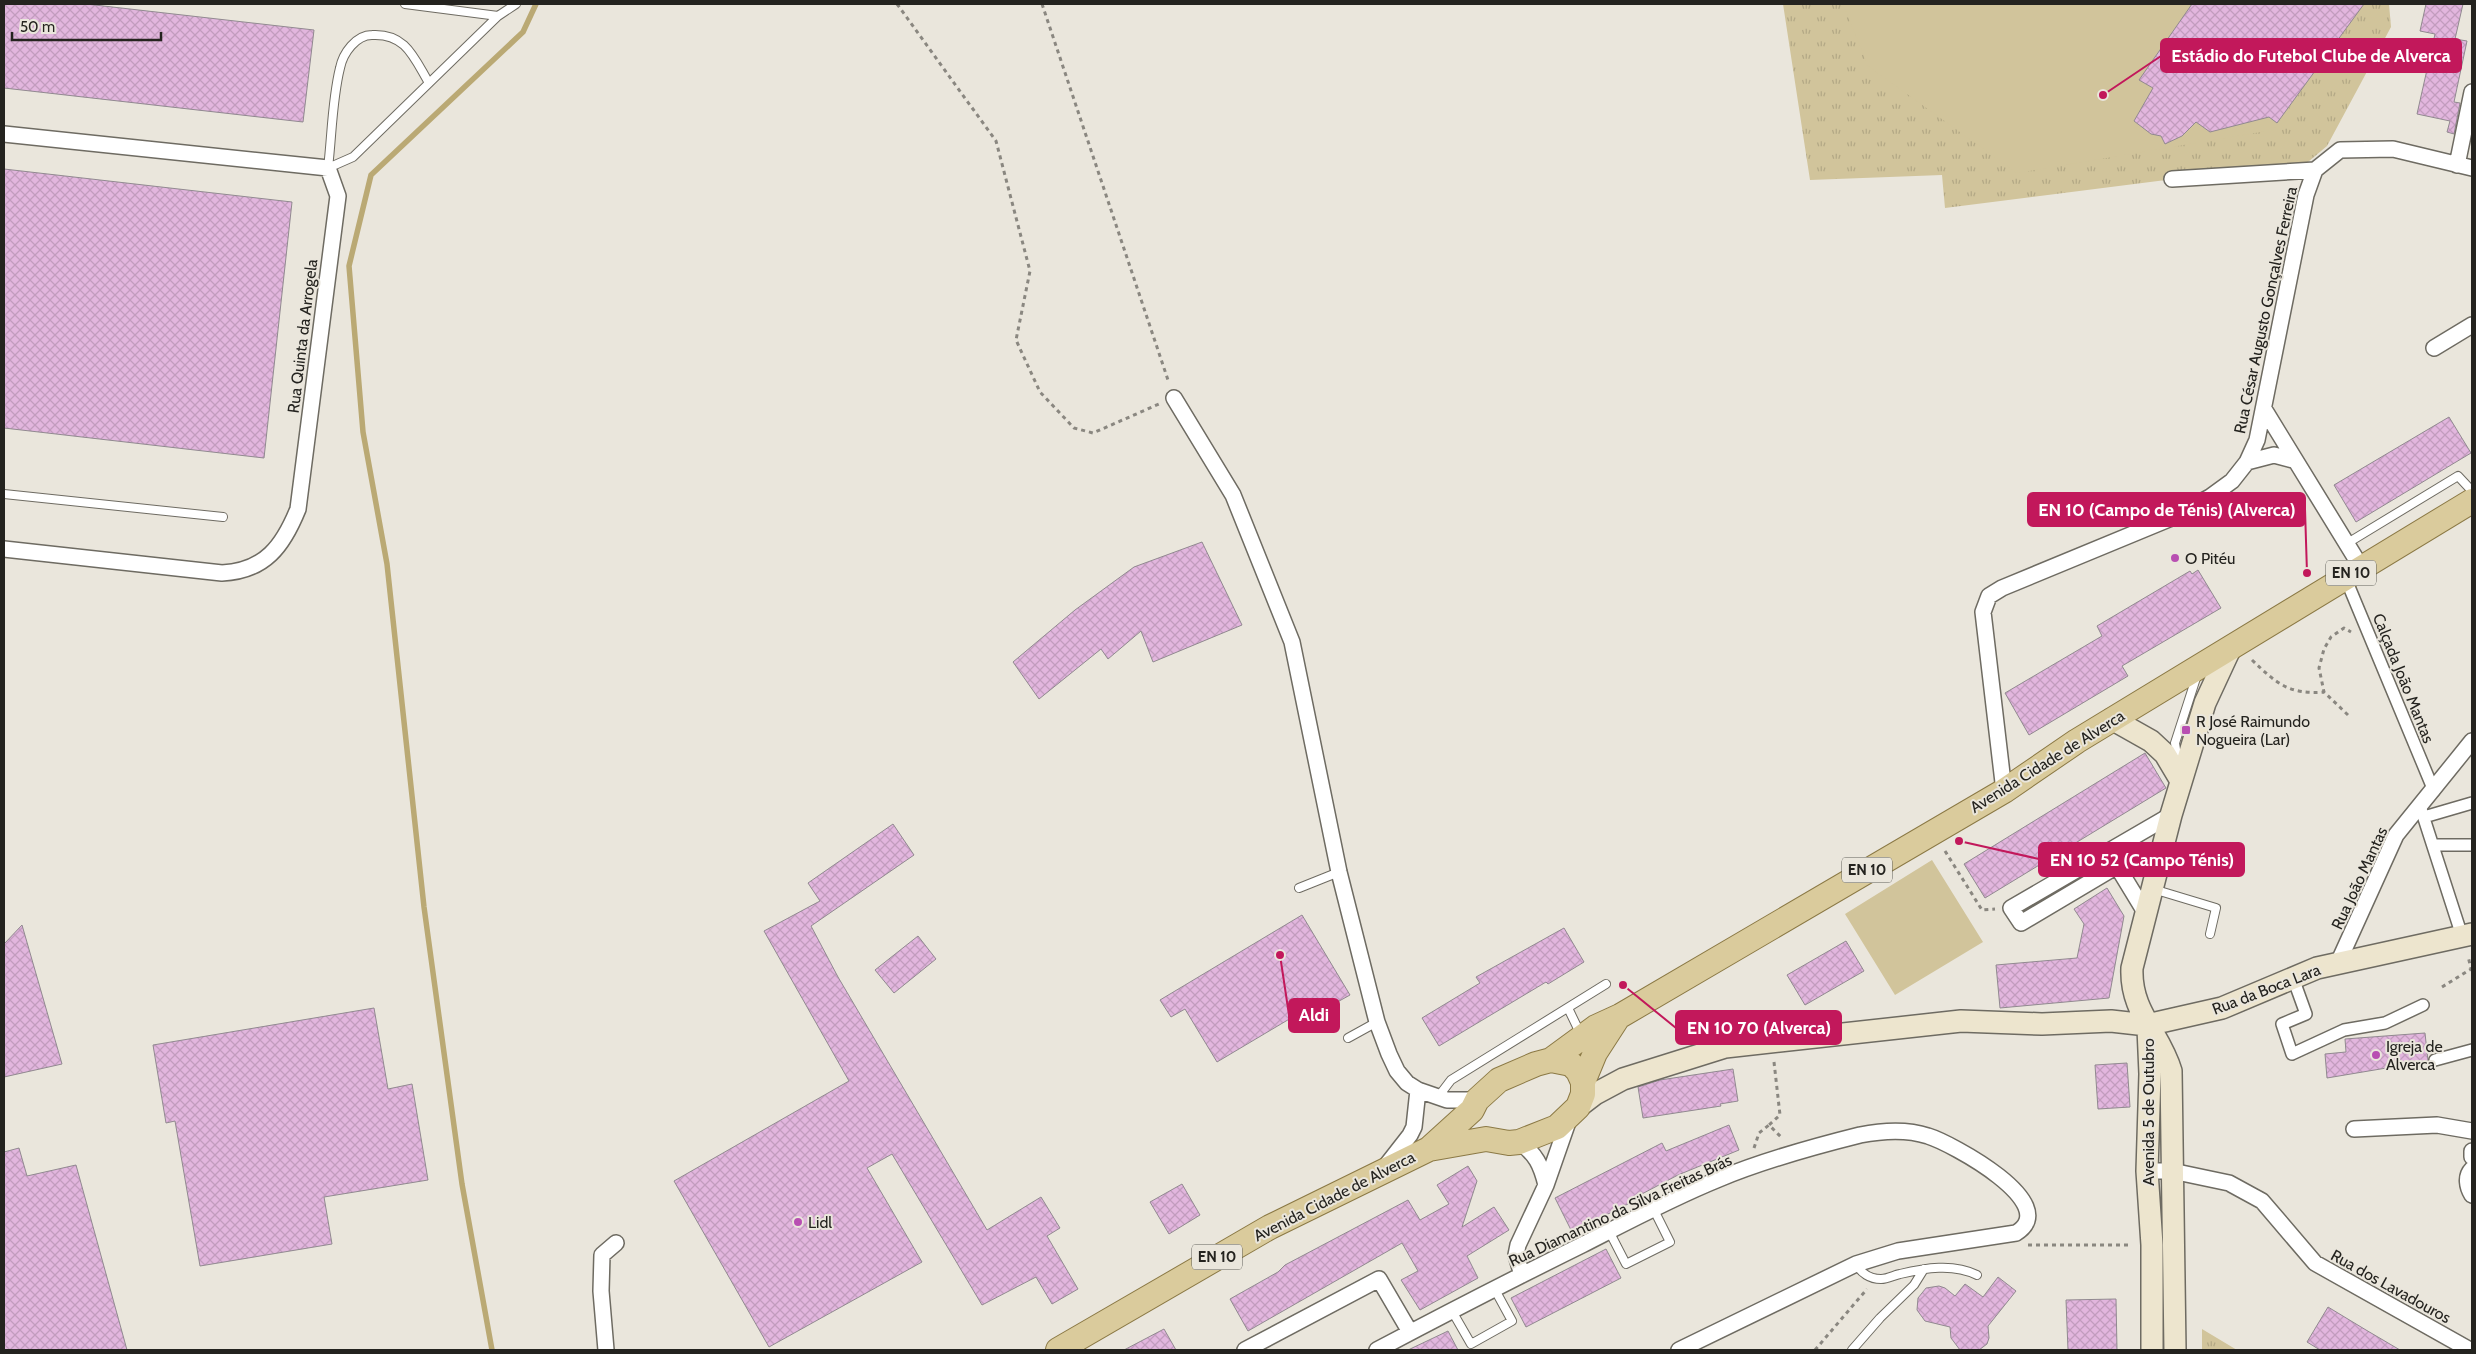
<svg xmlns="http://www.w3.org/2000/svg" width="2476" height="1354" viewBox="0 0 2476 1354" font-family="Cabin,sans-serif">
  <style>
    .park { fill: url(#park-tufts) }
    .pitch { fill: #d1c49b }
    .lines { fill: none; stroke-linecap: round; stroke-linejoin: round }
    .stream { stroke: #baa974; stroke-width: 5.5 }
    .building { fill: url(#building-cross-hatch); stroke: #918990 }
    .service-casing { stroke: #6e6b62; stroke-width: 10 }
    .pedestrian-casing { stroke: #6e6b62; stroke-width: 14 }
    .minor-casing { stroke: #6e6b62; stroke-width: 18 }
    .secondary-casing { stroke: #6e6b62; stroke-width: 24 }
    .primary-casing { stroke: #8b7945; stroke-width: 26 }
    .path { stroke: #8a8780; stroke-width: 3; stroke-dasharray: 4 4; stroke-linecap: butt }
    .service { stroke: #fff; stroke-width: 8 }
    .pedestrian { stroke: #fff; stroke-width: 11 }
    .minor { stroke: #fff; stroke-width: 15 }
    .secondary { stroke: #ede5ce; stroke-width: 21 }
    .primary { stroke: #dacb9c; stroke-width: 24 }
    .poi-dot { fill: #b84fb2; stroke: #eae6dc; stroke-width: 2 }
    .labels { text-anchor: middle; stroke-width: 4; stroke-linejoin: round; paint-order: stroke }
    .shield { fill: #eae6dc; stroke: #5f5e58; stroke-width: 1 }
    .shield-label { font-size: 15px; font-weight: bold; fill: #24231f }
    .street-label { font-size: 16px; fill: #24231f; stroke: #eae6dc }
    .poi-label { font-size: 16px; fill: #24231f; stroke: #eae6dc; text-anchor: start }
    .leader { fill: none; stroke: #c2185b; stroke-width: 2 }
    .callout-dot { fill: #c2185b; stroke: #eae6dc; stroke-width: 2 }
    .callout { fill: #c2185b; stroke: #c2185b; stroke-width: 2 }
    .callout-label { font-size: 18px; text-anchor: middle; font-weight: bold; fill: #fff }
  </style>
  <defs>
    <pattern id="park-tufts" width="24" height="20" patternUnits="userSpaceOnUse" patternTransform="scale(1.25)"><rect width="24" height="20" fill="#d1c49b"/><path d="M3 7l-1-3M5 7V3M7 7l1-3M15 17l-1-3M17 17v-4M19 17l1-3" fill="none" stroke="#b3a885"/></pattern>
    <pattern id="building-cross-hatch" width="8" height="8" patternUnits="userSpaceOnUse" patternTransform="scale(1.25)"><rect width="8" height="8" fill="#e2b6de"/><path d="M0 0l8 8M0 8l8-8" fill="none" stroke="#c29cbe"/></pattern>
  </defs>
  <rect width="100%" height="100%" fill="#eae6dc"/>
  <!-- park -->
  <path class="park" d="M1783,4H2389L2391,27L2327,146L2308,162L1945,208L1942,175L1810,180Z
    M2202,1329L2237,1350H2202Z"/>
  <!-- pitch -->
  <path class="pitch" d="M1843,4H2364L2273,130L2017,173L1868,66Z
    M1932,860L1983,942L1895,995L1845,914Z"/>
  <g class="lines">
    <!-- stream -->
    <path class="stream" d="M492,1350L462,1184L424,907L387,564L363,432L349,266L371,175L523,32L536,4"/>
  </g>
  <!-- building -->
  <path class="building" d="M4,4H86L314,30L303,122L4,88Z
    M2192,4H2364L2277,123L2269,117L2210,132L2196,122L2182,136L2165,144L2161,136L2151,134L2134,121L2153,88L2139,80Z
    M2426,4H2463L2455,39L2467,41L2454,102L2460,103L2454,134L2447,132L2450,121L2417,114L2435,34L2420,31Z
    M4,169L292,202L264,458L4,428Z
    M2449,417L2471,453L2356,522L2334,485Z
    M1202,542L1242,625L1153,662L1141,631L1108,659L1101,649L1039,699L1013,662L1075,610L1134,567Z
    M2198,570L2221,608L2122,666L2128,676L2029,735L2005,693L2102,636L2097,626L2190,571L2192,574Z
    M2145,753L2166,788L1985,898L1964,864Z
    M893,824L914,855L811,926L838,977L987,1230L1041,1197L1060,1228L1047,1236L1078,1289L1052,1304L1036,1277L982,1305L892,1154L867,1168L922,1262L769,1347L674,1181L849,1081L764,931L820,901L808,883Z
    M2107,888L2124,916L2109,998L2000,1008L1996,965L2077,958L2084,924L2074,909Z
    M1302,915L1350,995L1323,1010L1318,1002L1217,1062L1185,1009L1171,1017L1160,1000Z
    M22,925L62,1064L4,1077V944Z
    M1564,928L1584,962L1548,984L1546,982L1439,1046L1422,1018L1480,983L1476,977Z
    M918,936L936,959L894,993L875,970Z
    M1846,941L1864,971L1805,1005L1787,975Z
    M374,1008L388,1089L412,1084L428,1180L324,1197L332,1244L200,1266L175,1121L166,1123L153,1045Z
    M2425,1033L2428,1061L2327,1078L2325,1054L2346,1052L2345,1039Z
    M2127,1063L2130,1107L2098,1109L2095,1065Z
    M1733,1069L1738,1101L1720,1104L1721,1106L1643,1118L1638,1087L1660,1080Z
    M1729,1125L1739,1150L1678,1175L1638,1196L1640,1198L1572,1232L1555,1198L1662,1143L1666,1151Z
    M19,1148L27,1176L76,1165L127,1350H4V1152Z
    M1468,1166L1477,1181L1462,1227L1494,1207L1509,1230L1467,1256L1478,1278L1420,1310L1401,1280L1418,1271L1402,1243L1248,1331L1230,1299L1278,1272L1285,1265L1408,1200L1420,1220L1449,1204L1437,1185Z
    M1182,1184L1200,1215L1169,1234L1150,1202Z
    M1606,1249L1621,1278L1526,1327L1511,1298Z
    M1998,1277L2016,1291L1988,1326L1989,1338L1987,1344L1979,1350H1960L1951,1338L1950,1327L1925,1321L1917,1310L1918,1298L1926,1288L1939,1286L1945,1288L1955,1296L1965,1284L1983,1297Z
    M2116,1299L2117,1350H2068L2066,1300Z
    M2328,1307L2366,1330L2400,1350H2320L2307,1342Z
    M1164,1329L1176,1350H1124Z
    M1448,1331L1458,1350H1408Z"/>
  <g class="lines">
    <!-- service casing -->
    <g class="service-casing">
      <path id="service" d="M405,4L498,16L516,4
        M429,83C414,58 406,33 372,35C356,35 343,53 340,68C332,100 332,135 328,168L353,157L498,16
        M4,494L223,517
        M2346,544L2458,476L2472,491
        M2178,762L2175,743L2197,675
        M1299,888L1339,872
        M2153,889L2216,908L2210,934
        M1568,1008L1581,1035
        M1348,1038L1377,1022
        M1438,1097L1451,1080L1606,984
        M1609,1231L1626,1264L1670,1242L1654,1210
        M1856,1264C1861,1273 1870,1279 1881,1279C1888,1279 1894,1275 1900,1274C1925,1268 1953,1263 1977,1275
        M1452,1311L1471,1344L1512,1321L1494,1288
        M1852,1350L1880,1318L1914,1285L1924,1269"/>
    </g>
    <!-- pedestrian casing -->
    <g class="pedestrian-casing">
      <path id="pedestrian" d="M2345,577L2434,791
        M2420,806L2462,936
        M2424,817L2472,803
        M2433,845H2472
        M2293,978L2306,1014L2282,1024L2292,1054L2344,1030L2385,1023L2423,1005
        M2435,1060L2472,1050"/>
    </g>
    <!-- minor casing -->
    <g class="minor-casing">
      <path id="minor" d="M4,134L328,168L338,196L298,509C283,546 265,571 222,573L4,549
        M2457,165L2472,92
        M2172,179L2315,170
        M2434,348L2472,325
        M1174,398L1233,495L1292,642L1339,872L1377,1022L1389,1054L1397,1071L1407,1083L1418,1090L1447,1100H1477
        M2264,409L2361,567
        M2247,462L2274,455L2293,460
        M2004,791L1983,612L1989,596L2002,588L2169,519L2210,497L2232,481L2247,462L2257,440L2306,195L2315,170L2340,150L2393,149L2472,168
        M2145,912L2117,866L2021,923L2011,908L2171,815
        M2338,963L2396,835L2472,741
        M2354,1129L2437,1125L2472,1131
        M1519,1142C1536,1154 1541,1165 1546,1185
        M2472,1151V1157
        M1385,1167L1410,1135L1414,1127L1418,1090
        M2472,1169C2465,1176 2467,1187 2472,1195
        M2147,1171H2172L2229,1183L2262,1201L2315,1263L2470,1350
        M1522,1275L1516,1255L1518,1245L1546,1185L1569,1119
        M606,1350L601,1291L602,1255L616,1243
        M1245,1350L1379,1279L1410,1332
        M1377,1350C1445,1314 1513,1279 1582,1245C1627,1222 1672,1198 1719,1179C1764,1160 1812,1147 1860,1135C1880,1131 1907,1129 1928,1136C1951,1143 2064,1204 2016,1233L1898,1251L1856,1264L1679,1350"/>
    </g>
    <!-- secondary casing -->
    <g class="secondary-casing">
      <path id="secondary" d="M2112,719L2151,741L2165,754L2181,781
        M2148,1028L2150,1074L2147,1171L2152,1245V1350
        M1578,1107L1595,1094L1623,1079L1725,1047L1961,1021L2042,1024L2111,1021L2147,1025L2222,1008L2317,968L2472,934
        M2175,1350L2171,1071C2160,1033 2130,1012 2132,968L2171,815L2205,703L2231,647"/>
    </g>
    <!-- primary casing -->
    <g class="primary-casing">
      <path id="primary" d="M1551,1060L1596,1027L1620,1016L2004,791L2077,741L2472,501
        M1429,1149L1486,1139L1509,1143L1519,1142L1557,1127L1578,1107L1583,1094V1082L1595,1053L1617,1019
        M1058,1350L1270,1227L1429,1149L1472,1110L1477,1100L1499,1080L1536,1064L1551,1060L1571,1064L1578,1071L1583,1082"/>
    </g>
    <!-- path -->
    <path class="path" d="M897,4L996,141L1030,271L1016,340L1040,392L1074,428L1093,433L1159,404
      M1042,4L1169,383
      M2252,660C2276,683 2289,695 2324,692
      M2348,715L2324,692L2319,668L2324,649L2331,637L2344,628L2351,632
      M1945,851L1982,910L1995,909
      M2442,987L2471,969L2468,956
      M1774,1062L1780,1115L1769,1125L1782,1138
      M1754,1148L1759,1133L1769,1125
      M2028,1245H2132
      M1815,1350L1867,1289"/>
    <!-- service -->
    <use href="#service" class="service"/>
    <!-- pedestrian -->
    <use href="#pedestrian" class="pedestrian"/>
    <!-- minor -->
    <use href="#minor" class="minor"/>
    <!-- secondary -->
    <use href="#secondary" class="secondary"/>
    <!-- primary -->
    <use href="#primary" class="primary"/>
  </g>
  <!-- markers -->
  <g class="poi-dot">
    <circle cx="2175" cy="558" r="5"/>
    <rect x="2181" y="725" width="10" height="10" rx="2.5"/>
    <circle cx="2376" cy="1055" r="5"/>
    <circle cx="798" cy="1222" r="5"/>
  </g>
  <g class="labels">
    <!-- shield labels -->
    <g class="shield">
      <rect x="2326" y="560.5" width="50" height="25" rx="4"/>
      <rect x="1842" y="857.5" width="50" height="25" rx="4"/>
      <rect x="1192" y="1244.5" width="50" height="25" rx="4"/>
    </g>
    <g class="shield-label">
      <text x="2351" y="578">EN 10</text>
      <text x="1867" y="875">EN 10</text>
      <text x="1217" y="1262">EN 10</text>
    </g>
    <!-- street labels -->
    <g class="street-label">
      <text transform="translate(2265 310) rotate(-78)" y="6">Rua César Augusto Gonçalves Ferreira</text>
      <text transform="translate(302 336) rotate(-83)" y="6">Rua Quinta da Arrogela</text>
      <text transform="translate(2404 678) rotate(68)" y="6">Calçada João Mantas</text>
      <text transform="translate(2047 761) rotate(-32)" y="6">Avenida Cidade de Alverca</text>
      <text transform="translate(2359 878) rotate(-65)" y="6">Rua João Mantas</text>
      <text transform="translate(2266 989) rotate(-21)" y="6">Rua da Boca Lara</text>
      <text transform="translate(2148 1112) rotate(-90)" y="6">Avenida 5 de Outubro</text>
      <text transform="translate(1334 1196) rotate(-27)" y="6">Avenida Cidade de Alverca</text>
      <text transform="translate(1620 1210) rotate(-25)" y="6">Rua Diamantino da Silva Freitas Brás</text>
      <text transform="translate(2391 1286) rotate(29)" y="6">Rua dos Lavadouros</text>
    </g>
    <!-- poi labels -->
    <g class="poi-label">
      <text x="2185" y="564">O Pitéu</text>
      <text x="2196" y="727">R José Raimundo<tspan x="2196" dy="18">Nogueira (Lar)</tspan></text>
      <text x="2386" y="1052">Igreja de<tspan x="2386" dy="18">Alverca</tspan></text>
      <text x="808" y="1228">Lidl</text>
    </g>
  </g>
  <!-- callouts -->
  <path class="leader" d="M2103 95L2161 56M2307 573L2305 509M1959 841L2039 859M1280 955L1289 1015M1623 985L1676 1028"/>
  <g class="callout-dot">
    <circle cx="2103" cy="95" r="5"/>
    <circle cx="2307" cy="573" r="5"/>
    <circle cx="1959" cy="841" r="5"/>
    <circle cx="1280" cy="955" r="5"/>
    <circle cx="1623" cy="985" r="5"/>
  </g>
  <g class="callout">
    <rect x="2161" y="39" width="300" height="33" rx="5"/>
    <rect x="2028" y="493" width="277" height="33" rx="5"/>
    <rect x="2039" y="843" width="205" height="33" rx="5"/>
    <rect x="1289" y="999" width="50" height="33" rx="5"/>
    <rect x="1676" y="1011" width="165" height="33" rx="5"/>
  </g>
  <g class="callout-label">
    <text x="2311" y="62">Estádio do Futebol Clube de Alverca</text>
    <text x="2167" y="516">EN 10 (Campo de Ténis) (Alverca)</text>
    <text x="2142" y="866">EN 10 52 (Campo Ténis)</text>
    <text x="1314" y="1021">Aldi</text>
    <text x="1759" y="1034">EN 10 70 (Alverca)</text>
  </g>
  <!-- border -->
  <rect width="2476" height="1354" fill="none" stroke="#24231f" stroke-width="10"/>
  <!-- scale -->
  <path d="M12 32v8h149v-8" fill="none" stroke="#24231f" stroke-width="2.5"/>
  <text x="20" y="32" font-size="15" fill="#24231f" stroke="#eae6dc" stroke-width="4" paint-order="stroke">50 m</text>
</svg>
